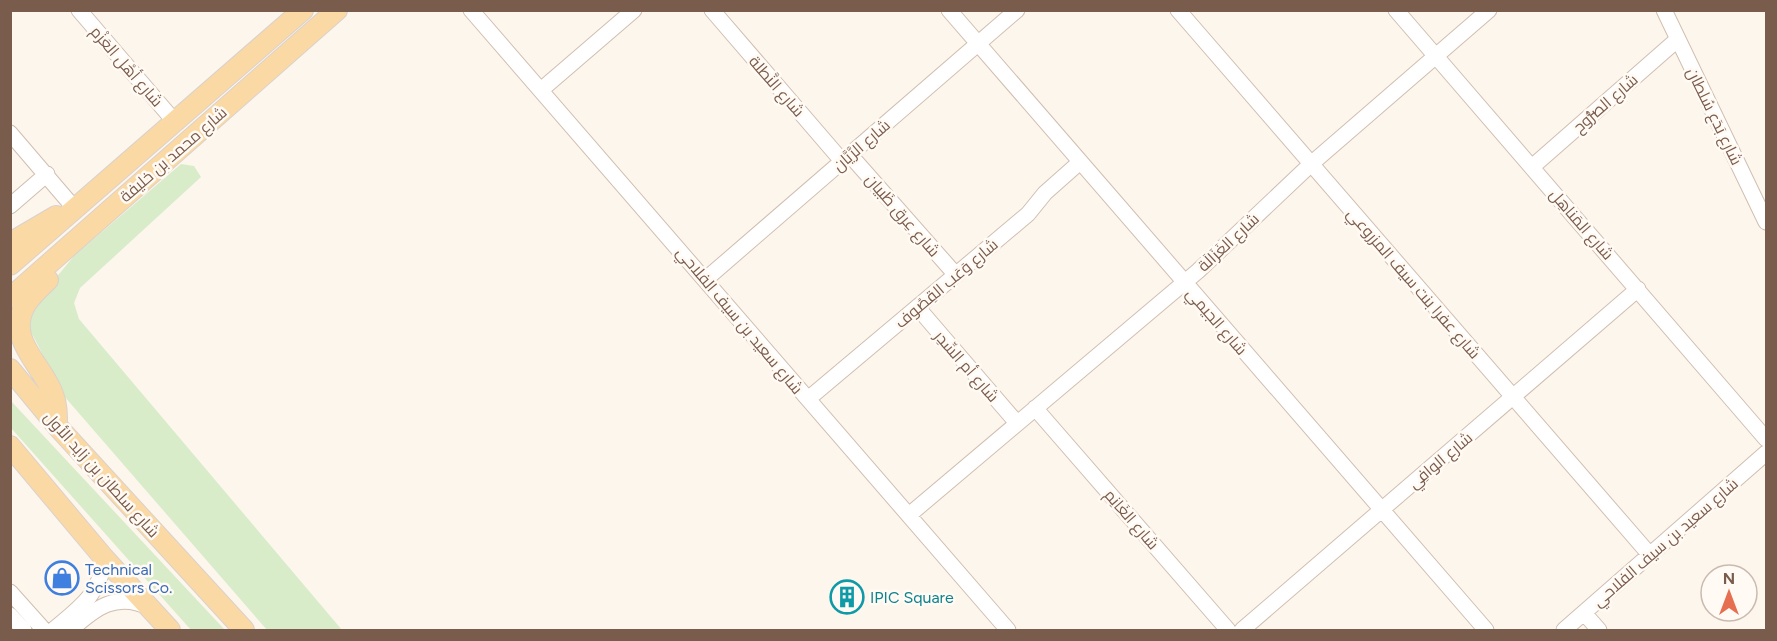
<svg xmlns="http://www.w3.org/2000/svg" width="1777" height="641" viewBox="0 0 1777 641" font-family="Figtree,Cairo,sans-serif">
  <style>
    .green { fill: #d8ecc9 }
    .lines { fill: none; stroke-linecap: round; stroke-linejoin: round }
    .minor-casing { stroke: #d1beb0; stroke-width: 17 }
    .major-casing { stroke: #dad1cd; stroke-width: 22 }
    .minor { stroke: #fff; stroke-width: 15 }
    .major { stroke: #fbd9a5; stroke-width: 20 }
    .labels { text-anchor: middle; stroke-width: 5; stroke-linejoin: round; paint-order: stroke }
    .street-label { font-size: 16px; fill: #7a5c4d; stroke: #fffaf3 }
    .shop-label { font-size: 16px; fill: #366cbe; stroke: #fffaf3; text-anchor: start }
    .culture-label { font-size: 16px; fill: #0d838f; stroke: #fffaf3; text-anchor: start }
  </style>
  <rect width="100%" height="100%" fill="#fdf6ec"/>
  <!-- green -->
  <path class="green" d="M181,164L194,166L201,177L80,288L74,303L79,319L342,630H267L64,396L27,324L29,310L74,256Z
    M11,401L225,630H191L11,428Z"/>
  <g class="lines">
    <!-- minor casing -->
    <g class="minor-casing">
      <path id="minor" d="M79,10L175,122
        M471,10L1008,630
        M712,10L842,161
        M949,10L1486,630
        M1178,10L1650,555
        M1396,10L1766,439
        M1664,10L1766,222
        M541,90L634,10
        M10,133L75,209
        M850,155L956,275
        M1532,167L1678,39
        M10,206L47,174
        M706,279L1017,10
        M918,308L1017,423
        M808,399L1028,214L1045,193L1080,162
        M1035,408L1228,630
        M909,515L1198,271L1311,164L1489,10
        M10,592L44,630
        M1584,613L1599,630
        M10,615L24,630
        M53,630C78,609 102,593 104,558
        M71,630C95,608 117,591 150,608
        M1242,630L1638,289
        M1564,630L1766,453"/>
    </g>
    <!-- major casing -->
    <g class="major-casing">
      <path id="major" d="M10,243L56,216
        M10,265L303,10
        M48,280C41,287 32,295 26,304C5,339 42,364 53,394C57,404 57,415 57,426
        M10,298L337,10
        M10,369L57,426L244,630
        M10,446L104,558L170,630"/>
    </g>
    <!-- minor -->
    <use href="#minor" class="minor"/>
    <!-- major -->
    <use href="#major" class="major"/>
  </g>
  <!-- icons -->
  <defs>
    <g id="shop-ring" transform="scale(1.725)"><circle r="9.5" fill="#fffaf3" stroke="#3f7fe0" stroke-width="1.5"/><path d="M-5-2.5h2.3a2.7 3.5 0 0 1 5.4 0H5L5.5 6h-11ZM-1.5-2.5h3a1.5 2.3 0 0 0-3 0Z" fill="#3f7fe0"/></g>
    <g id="building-ring" transform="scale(1.725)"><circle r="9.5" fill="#fffaf3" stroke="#0f9aa8" stroke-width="1.5"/><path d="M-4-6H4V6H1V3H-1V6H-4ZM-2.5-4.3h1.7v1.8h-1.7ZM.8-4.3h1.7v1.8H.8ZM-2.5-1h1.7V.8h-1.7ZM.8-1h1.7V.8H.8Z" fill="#0f9aa8"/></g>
  </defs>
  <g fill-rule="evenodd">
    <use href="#shop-ring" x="62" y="578"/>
    <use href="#building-ring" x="847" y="597"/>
  </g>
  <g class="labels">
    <!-- street labels -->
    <g class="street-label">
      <text transform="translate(127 66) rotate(49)" y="6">شارع أهْل العَزْم</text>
      <text transform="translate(777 86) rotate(49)" y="6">شارع النَّطلة</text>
      <text transform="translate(1605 103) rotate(-41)" y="6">شارع الصُّرُوح</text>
      <text transform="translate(1715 116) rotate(64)" y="6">شارع بَدَع سُلطان</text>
      <text transform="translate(861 145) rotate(-41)" y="6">شارع الرَّيَّان</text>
      <text transform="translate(173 154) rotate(-41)" y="6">شارع محمد بن خليفة</text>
      <text transform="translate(903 215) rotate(49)" y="6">شارع عِرق ظَبيان</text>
      <text transform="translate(1582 224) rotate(49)" y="6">شارع المَناهِل</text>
      <text transform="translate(1228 242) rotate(-43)" y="6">شارع الغَزَالَة</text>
      <text transform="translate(946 283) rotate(-40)" y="6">شارع وَعَب القِصُوف</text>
      <text transform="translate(1414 283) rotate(49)" y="6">شارع عفرا بنت سيف المزروعي</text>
      <text transform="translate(740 320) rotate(50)" y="6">شارع سعيد بن سيف الفلاحي</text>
      <text transform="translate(1217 321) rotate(49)" y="6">شارع الجيمي</text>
      <text transform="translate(967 366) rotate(49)" y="6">شارع أم السِّدِر</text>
      <text transform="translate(1440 460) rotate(-40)" y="6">شارع الوافِي</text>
      <text transform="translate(102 474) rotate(48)" y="6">شارع سلطان بن زايد الأول</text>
      <text transform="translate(1132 519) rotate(49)" y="6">شارع الغَانِم</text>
      <text transform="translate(1665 542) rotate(-41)" y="6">شارع سعيد بن سيف الفلاحي</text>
    </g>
    <!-- shop labels -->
    <g class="shop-label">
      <text x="85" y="575">Technical<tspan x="85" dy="18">Scissors Co.</tspan></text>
    </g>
    <!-- culture labels -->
    <g class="culture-label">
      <text x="870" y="603">IPIC Square</text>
    </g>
  </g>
  <!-- border -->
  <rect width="1777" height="641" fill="none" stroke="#7a5c4d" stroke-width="24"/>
  <!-- north arrow -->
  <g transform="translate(1729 593)"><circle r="28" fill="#fffaf3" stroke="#cabbb1" stroke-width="1.5"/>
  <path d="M0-4.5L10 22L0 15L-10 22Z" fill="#e76f51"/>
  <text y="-9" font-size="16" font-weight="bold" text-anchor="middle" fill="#7a5c4d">N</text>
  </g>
</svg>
